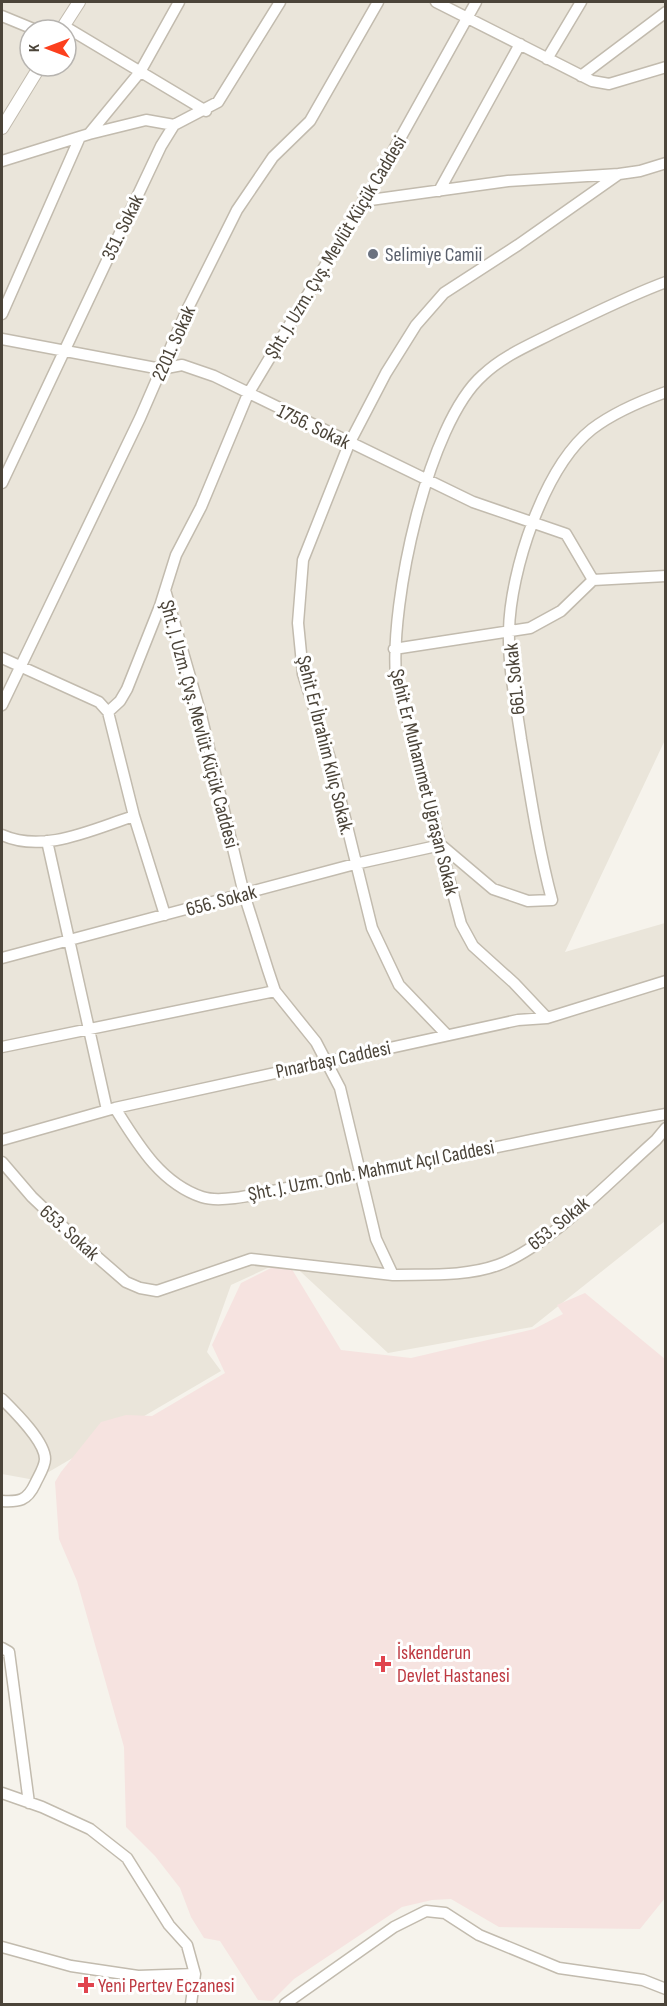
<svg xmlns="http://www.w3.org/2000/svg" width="667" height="2006" viewBox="0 0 667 2006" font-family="'Sofia Sans Condensed',sans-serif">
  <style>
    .residential { fill: #eae5da; fill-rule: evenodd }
    .medical { fill: #f6e3e0 }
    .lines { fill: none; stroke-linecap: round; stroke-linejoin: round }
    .minor-casing { stroke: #c2bbae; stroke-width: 13 }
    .tertiary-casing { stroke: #c2bbae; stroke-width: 14 }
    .minor { stroke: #fff; stroke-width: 10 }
    .tertiary { stroke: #fff; stroke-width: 12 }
    .worship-dot { fill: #6b7280; stroke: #fff; stroke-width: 2 }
    .health-dot { fill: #e0444e; stroke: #fff; stroke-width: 2 }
    .labels { text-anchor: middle; stroke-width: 6; stroke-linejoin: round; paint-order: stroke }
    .street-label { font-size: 20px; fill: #4b4439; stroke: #fff }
    .worship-label { font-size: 20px; fill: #5b616d; stroke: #fff; text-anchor: start }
    .health-label { font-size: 20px; fill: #be3a42; stroke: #fff; text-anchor: start }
  </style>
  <rect width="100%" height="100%" fill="#f6f3ec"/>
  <!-- residential -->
  <path class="residential" d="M2,2H666L665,740L565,952L665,923V1221L532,1327L388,1353L287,1259L231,1285L207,1352L221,1371L35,1480L2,1474ZM30,30H66V66H30Z"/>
  <!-- medical -->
  <path class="medical" d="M290,1266L341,1350L411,1358L534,1329L563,1314L557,1305L585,1293L665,1359V1898L640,1929L499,1927L451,1899L432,1900L402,1907L294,1979L272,2001L258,2000L220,1941L204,1938L191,1917L180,1888L155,1856L126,1827L124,1747L77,1581L59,1539L55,1482L61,1472L101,1422L126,1415L152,1416L225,1373L212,1345L241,1283L271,1268Z"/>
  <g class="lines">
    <!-- minor casing -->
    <g class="minor-casing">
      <path id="minor" d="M436,2L592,81L609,84L666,67
        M2,16L36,30
        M64,26L206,111
        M547,59L581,2
        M581,76L666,12
        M89,134L140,72L179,2
        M2,161L89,134L146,120L174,125
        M439,191L520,44
        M363,201L508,181L619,174
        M2,314L80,137
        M2,339L161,369L182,365L214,376L473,502L566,534L593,580
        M2,483L161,146L174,125L218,102L280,2
        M394,649L530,628L561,611L593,580L666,576
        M2,658L99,702L108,712L134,816L165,915
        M2,705L140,418L187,310L237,210L273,157L310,121L378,2
        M108,712L120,701L127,689L160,606L176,555L201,507L248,394L382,171L476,2
        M2,835C44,854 93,829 134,816
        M47,841L107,1110
        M2,958L355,864L441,845L493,889L528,901L552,900C538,847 530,793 521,739C516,704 508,667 509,631C510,571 544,467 592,429C613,413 641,401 666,392
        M547,1018L514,983L473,946L461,924L396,676C390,604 427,424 483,375C504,355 532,344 557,331C593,314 628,296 666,282
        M447,1035L399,985L372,928L332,765L303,674L298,623L303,560L349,444L386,373L416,325L444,293L518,245L619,174L640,171L666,163
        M2,1047L275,991
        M115,1108C137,1143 160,1183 202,1197C223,1204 265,1192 287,1188C414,1167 539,1136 666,1114
        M2,1140L115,1108L518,1020L547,1018L666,981
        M2,1162L32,1197L73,1236L126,1282L140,1288L157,1291L251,1259L393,1275L376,1239L340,1088L316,1042L275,991L268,970L244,894L201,715L165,590
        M393,1275C428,1274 464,1277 498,1265C548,1247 614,1177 656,1140L666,1128
        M2,1399C14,1411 45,1441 45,1459C45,1467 38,1477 35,1484C27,1501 19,1502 2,1501
        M2,1648L9,1652L29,1803
        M2,1793L42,1807L90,1829L127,1858L169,1925L187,1945L195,1974L191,2004
        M2,1947L71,1966L138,1976L195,1974
        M285,2004L394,1927L426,1911L445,1913L479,1935L559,1968L643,1980L666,1989"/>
    </g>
    <!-- tertiary casing -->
    <g class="tertiary-casing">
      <path id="tertiary" d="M61,30L79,2
        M2,128L40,66"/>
    </g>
    <!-- minor -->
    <use href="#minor" class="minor"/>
    <!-- tertiary -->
    <use href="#tertiary" class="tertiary"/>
  </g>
  <!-- markers -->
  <circle class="worship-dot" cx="373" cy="254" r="6"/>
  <g class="health-dot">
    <path d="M380 1655h6v6h6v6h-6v6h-6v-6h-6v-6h6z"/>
    <path d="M83 1976h6v6h6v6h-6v6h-6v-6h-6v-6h6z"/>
  </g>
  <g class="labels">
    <!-- street labels -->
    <g class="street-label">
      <text transform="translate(122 227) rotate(-64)" y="7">351. Sokak</text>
      <text transform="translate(335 247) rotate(-59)" y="7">Şht. J. Uzm. Çvş. Mevlüt Küçük Caddesi</text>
      <text transform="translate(173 343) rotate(-66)" y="7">2201. Sokak</text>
      <text transform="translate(314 426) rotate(26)" y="7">1756. Sokak</text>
      <text transform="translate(514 679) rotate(-96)" y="7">661. Sokak</text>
      <text transform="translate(200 724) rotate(75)" y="7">Şht. J. Uzm. Çvş. Mevlüt Küçük Caddesi</text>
      <text transform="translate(326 745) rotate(76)" y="7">Şehit Er İbrahim Kılıç Sokak.</text>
      <text transform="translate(425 782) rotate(76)" y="7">Şehit Er Muhammet Uğraşan Sokak</text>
      <text transform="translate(221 900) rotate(-15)" y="7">656. Sokak</text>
      <text transform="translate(333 1059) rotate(-12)" y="7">Pınarbaşı Caddesi</text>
      <text transform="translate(371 1170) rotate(-11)" y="7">Şht. J. Uzm. Onb. Mahmut Açıl Caddesi</text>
      <text transform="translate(558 1223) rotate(-39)" y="7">653. Sokak</text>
      <text transform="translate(70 1232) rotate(42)" y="7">653. Sokak</text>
    </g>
    <!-- worship labels -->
    <g class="worship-label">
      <text x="385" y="261">Selimiye Camii</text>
    </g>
    <!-- health labels -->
    <g class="health-label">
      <text x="397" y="1659">İskenderun<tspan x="397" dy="23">Devlet Hastanesi</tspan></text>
      <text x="98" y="1992">Yeni Pertev Eczanesi</text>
    </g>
  </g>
  <!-- border -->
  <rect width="667" height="2006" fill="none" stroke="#4b4439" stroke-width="6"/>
  <!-- north arrow -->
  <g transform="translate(48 48) rotate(270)"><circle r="28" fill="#ffffff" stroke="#b7b4b0" stroke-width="1.5"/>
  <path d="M0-4.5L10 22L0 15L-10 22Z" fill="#fc3f1d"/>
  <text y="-9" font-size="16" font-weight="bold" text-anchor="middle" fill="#4b4439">K</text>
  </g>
</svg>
